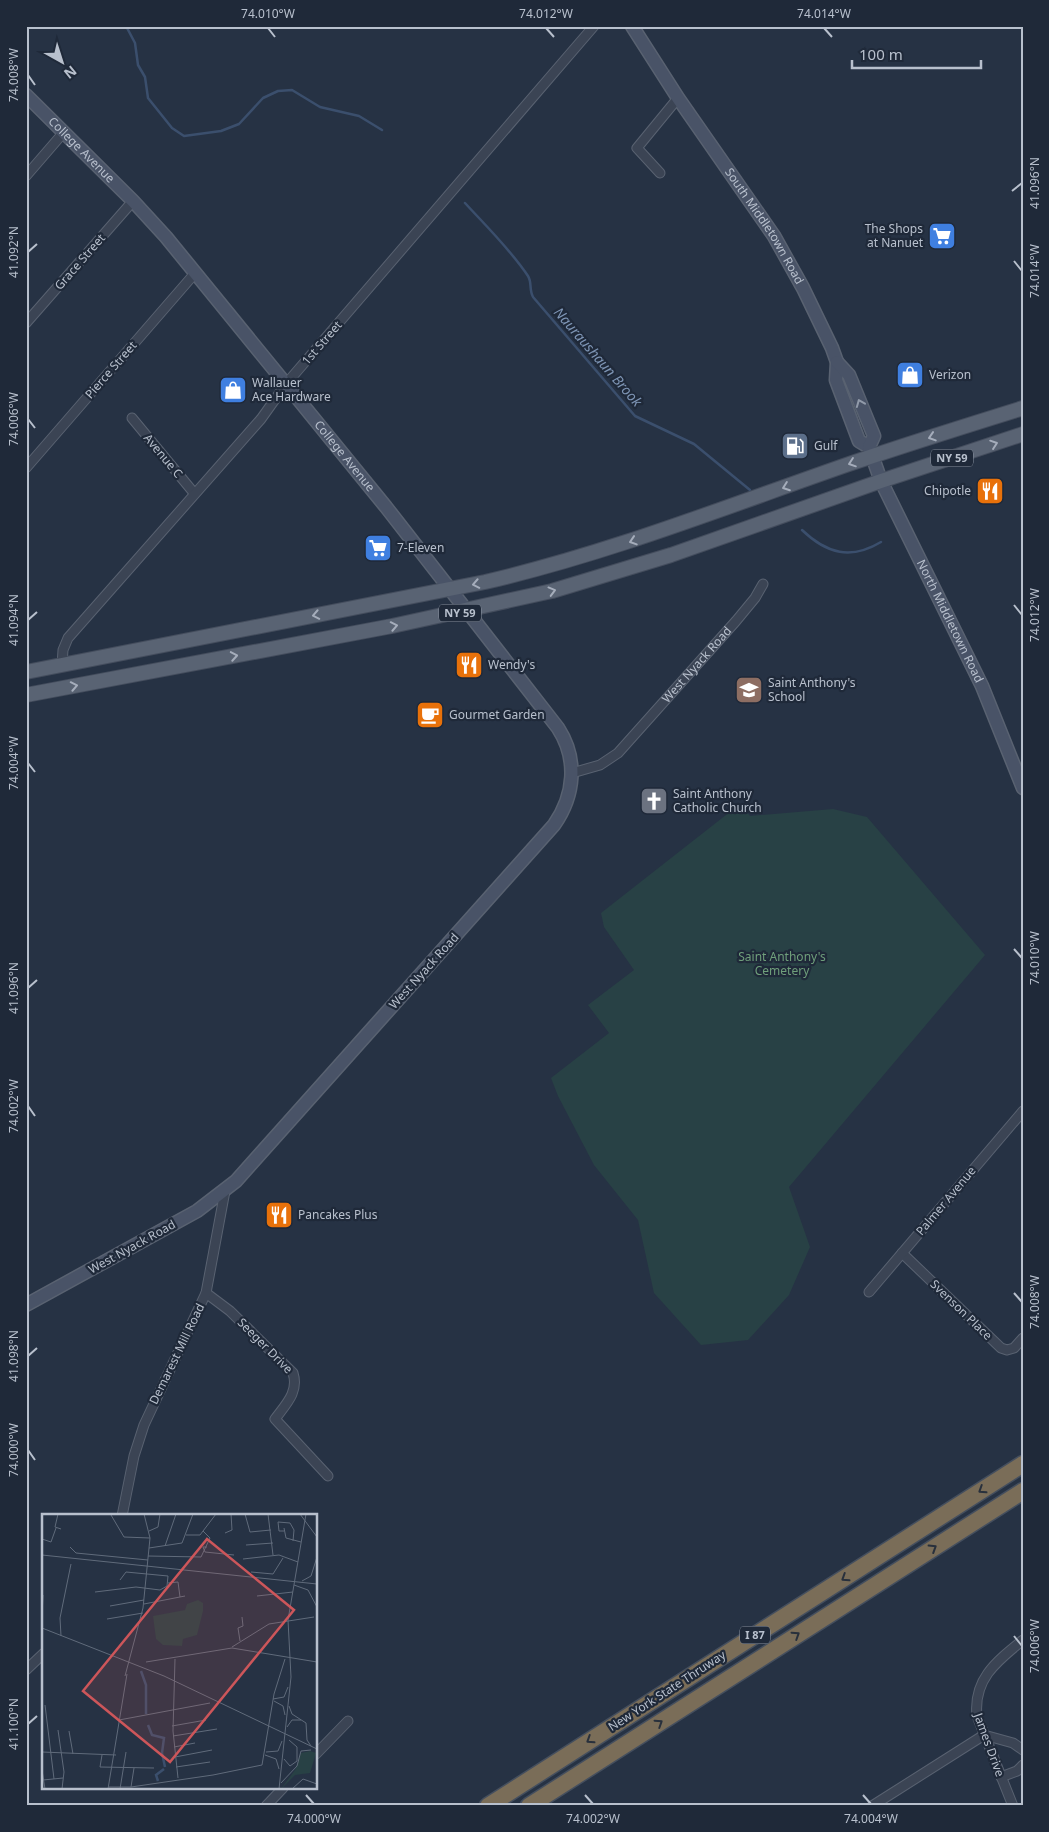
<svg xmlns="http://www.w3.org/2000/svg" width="1049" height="1832" viewBox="0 0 1049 1832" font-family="'Noto Sans',sans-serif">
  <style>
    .green { fill: #284145 }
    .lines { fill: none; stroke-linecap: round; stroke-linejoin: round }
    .stream { stroke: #3b4f6d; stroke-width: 2.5 }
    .street-casing { stroke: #596271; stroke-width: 11 }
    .secondary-casing { stroke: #596271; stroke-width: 15 }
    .primary-casing { stroke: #444d5d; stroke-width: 16 }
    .highway-casing { stroke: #454f5e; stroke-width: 19 }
    .street { stroke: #3b4454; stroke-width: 9 }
    .secondary { stroke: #495367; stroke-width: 12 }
    .primary { stroke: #596373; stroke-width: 14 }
    .highway { stroke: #7a6d58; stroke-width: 16 }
    .oneway { stroke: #919aa9 }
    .oneway2 { stroke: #a5adbb }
    .oneway3 { stroke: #28303c }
    .ticks { fill: none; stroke: #b8c0cd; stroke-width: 2 }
    .labels { text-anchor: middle; stroke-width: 4.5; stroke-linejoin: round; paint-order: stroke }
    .shield { fill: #1f2939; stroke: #8a93a1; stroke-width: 1 }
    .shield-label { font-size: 11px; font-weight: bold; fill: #b8c0cd }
    .street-label { font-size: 12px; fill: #b8c0cd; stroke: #1f2939 }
    .poi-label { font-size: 12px; fill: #b8c0cd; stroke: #1f2939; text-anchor: start }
    .park-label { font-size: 12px; fill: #6f9f7b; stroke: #1f2939 }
    .water-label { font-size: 14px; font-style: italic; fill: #7e95b5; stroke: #1f2939 }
    .inset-river { fill: none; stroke: #3b4f6d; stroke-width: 2.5 }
    .inset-road { fill: none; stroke: #606b7b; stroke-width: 1 }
    .view { fill: #cd565a; fill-opacity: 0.15; stroke: #cd565a; stroke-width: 2.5 }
    .inset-edge { fill: none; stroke: #b8c0cd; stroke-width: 2.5 }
    .neatline { fill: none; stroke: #b8c0cd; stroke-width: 2 }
    .ticks-label { font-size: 12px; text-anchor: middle; fill: #b8c0cd }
  </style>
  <rect width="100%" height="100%" fill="#263244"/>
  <!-- green -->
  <path class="green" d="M740,804L750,816L833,809L867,817L985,955L789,1187L810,1247L789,1295L748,1340L701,1345L654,1293L638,1220L594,1165L558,1096L551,1078L609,1033L588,1005L634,970L604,927L601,913Z"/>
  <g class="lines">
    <!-- stream -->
    <path class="stream" d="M126,26L135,43L138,65L145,77L148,98L172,128L184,136L221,131L239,124L263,98L278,91L292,90L320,107L359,116L382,130
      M465,203C486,226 510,249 528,276C532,282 529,290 533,297L635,416L694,444L750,490
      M802,530C827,554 851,560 881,542"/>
    <!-- street casing -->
    <g class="street-casing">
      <g id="street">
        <path d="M660,173L637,148L678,98"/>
        <path d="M26,176L64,132"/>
        <path d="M26,323L133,201"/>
        <path d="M132,418L194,493"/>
        <path d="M26,468L196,272"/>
        <path d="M62,665L63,650L68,638L261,419L286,384L594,26"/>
        <path id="s1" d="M572,773L600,765L618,753L736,621L755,598L763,584"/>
        <path d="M902,1253L1001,1348L1007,1350L1014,1348L1023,1338"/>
        <path d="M869,1292L1023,1111"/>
        <path d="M206,1293L230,1311L293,1373C299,1392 286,1404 275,1419L328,1476"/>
        <path d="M122,1516L134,1456L144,1425L206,1293L225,1191"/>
        <path d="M26,1670L44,1653"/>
        <path d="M316,1754L348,1721"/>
        <path d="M1001,1777L1017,1771L1023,1765"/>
        <path d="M266,1806L283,1788"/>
        <path d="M872,1806L984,1735L1013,1743L1023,1750"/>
        <path d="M1013,1806L977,1716C973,1679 997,1661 1023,1640"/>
      </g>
    </g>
    <!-- secondary casing -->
    <g class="secondary-casing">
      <g id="secondary">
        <path id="s2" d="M632,26L678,98L774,236L803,288L832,348L837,362L836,380L859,441L869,447"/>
        <path id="s3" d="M26,95L133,201L166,237L386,507L558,728C578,759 575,795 554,825L236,1181L197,1211L26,1305"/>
        <path id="s4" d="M837,362L849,375L874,436L869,447L881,481L982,686L1023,788"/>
      </g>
    </g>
    <!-- primary casing -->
    <g class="primary-casing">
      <path id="primary" d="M26,672L485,582C610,553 728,506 849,464C907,444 965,426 1023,408
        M26,695L392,626L552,591L671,555L881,481L1023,434"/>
    </g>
    <!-- highway casing -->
    <g class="highway-casing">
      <path id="highway" d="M488,1806L1023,1464
        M529,1806L1023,1491"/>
    </g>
    <!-- street -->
    <use href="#street" class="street"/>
    <!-- secondary -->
    <use href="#secondary" class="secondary"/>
    <!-- primary -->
    <use href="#primary" class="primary"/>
    <!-- highway -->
    <use href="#highway" class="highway"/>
  </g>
  <!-- one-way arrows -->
  <defs><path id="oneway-chevron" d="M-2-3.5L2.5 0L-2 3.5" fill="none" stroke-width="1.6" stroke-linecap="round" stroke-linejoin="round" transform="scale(1.25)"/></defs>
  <use class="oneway" href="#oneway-chevron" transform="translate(860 403) rotate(-112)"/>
  <g class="oneway2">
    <use href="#oneway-chevron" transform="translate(932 437) rotate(162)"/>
    <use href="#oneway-chevron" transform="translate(994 444) rotate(-19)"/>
    <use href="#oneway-chevron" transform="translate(852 463) rotate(161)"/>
    <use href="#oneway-chevron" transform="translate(786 487) rotate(160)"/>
    <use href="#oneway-chevron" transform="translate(633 541) rotate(162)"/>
    <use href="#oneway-chevron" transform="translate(476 584) rotate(169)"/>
    <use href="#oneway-chevron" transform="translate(552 591) rotate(-15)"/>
    <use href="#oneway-chevron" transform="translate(316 615) rotate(169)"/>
    <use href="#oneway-chevron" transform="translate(394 626) rotate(-11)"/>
    <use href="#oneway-chevron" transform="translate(234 656) rotate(-10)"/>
    <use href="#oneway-chevron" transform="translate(74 686) rotate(-11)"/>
  </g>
  <g class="oneway3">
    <use href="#oneway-chevron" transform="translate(982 1490) rotate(147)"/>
    <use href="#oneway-chevron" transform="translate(933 1548) rotate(-32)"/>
    <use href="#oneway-chevron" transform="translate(845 1578) rotate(147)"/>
    <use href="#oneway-chevron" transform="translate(796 1635) rotate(-33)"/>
    <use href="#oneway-chevron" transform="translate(659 1723) rotate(-33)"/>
    <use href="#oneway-chevron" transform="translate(590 1740) rotate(147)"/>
  </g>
  <!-- ticks -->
  <path class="ticks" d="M268,28L275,37M546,28L554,37M824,28L832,37M28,75L35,85M1012,191L1022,183M28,252L37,244M1014,261L1022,271M28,419L35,428M1014,605L1022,615M28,620L37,612M28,763L35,772M1014,949L1022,958M28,988L37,980M28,1106L35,1116M1014,1293L1022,1302M28,1356L37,1348M28,1450L35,1460M1014,1636L1022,1646M28,1724L37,1716M306,1795L314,1804M585,1795L593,1804M863,1795L871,1804"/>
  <!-- icons -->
  <defs>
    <g id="supermarket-square" transform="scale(1.4375)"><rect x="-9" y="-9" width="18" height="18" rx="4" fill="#3f7fe0" stroke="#1f2939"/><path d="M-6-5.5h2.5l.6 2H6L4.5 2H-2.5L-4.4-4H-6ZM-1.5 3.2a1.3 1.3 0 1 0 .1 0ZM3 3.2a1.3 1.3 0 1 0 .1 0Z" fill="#fff"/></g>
    <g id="shop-square" transform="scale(1.4375)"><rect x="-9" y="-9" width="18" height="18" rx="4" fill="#3f7fe0" stroke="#1f2939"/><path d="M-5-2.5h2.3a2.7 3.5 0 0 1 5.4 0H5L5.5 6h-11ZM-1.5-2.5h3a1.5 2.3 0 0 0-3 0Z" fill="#fff"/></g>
    <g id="fuel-square" transform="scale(1.4375)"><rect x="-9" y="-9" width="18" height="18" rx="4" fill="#5c6f8a" stroke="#1f2939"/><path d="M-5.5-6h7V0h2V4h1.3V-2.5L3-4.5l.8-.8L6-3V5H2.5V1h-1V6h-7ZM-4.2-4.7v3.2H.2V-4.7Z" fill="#fff"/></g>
    <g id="restaurant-square" transform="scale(1.4375)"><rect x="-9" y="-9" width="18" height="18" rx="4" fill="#e8710a" stroke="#1f2939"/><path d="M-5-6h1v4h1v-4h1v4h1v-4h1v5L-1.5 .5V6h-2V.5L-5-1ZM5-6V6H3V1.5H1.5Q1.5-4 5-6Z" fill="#fff"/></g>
    <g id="school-square" transform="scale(1.4375)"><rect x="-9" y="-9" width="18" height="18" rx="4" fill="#8d6e63" stroke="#1f2939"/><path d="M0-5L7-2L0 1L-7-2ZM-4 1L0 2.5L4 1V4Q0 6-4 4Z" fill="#fff"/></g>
    <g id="cafe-square" transform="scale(1.4375)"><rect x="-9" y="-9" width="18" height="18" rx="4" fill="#e8710a" stroke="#1f2939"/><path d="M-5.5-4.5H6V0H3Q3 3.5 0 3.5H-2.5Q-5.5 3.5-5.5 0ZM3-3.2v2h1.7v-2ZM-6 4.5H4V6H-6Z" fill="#fff"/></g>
    <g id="church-square" transform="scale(1.4375)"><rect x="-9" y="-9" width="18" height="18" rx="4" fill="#6b7280" stroke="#1f2939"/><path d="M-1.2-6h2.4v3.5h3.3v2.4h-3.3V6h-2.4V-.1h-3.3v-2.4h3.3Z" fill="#fff"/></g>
  </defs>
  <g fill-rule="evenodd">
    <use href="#supermarket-square" x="942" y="236"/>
    <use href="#shop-square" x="910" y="375"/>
    <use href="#shop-square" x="233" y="390"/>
    <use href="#fuel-square" x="795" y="446"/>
    <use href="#restaurant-square" x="990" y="491"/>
    <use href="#supermarket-square" x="378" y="548"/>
    <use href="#restaurant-square" x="469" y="665"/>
    <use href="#school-square" x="749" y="690"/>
    <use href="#cafe-square" x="430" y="715"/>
    <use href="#church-square" x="654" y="801"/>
    <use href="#restaurant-square" x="279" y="1215"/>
  </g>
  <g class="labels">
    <!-- shield labels -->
    <g class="shield">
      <rect x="931" y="449.5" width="42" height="17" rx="4"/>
      <rect x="439" y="604.5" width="42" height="17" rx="4"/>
      <rect x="740" y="1626.5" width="30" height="17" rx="4"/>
    </g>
    <g class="shield-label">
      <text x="952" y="462">NY 59</text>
      <text x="460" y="617">NY 59</text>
      <text x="755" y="1639">I 87</text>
    </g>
    <!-- street labels -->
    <g class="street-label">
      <text dy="4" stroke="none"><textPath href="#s3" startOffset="78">College Avenue</textPath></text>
      <text dy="4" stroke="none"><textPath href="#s2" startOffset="240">South Middletown Road</textPath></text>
      <text transform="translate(80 262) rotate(-49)" y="4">Grace Street</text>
      <text transform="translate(322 343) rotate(-49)" y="4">1st Street</text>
      <text transform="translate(111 370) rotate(-49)" y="4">Pierce Street</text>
      <text transform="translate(163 456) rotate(50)" y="4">Avenue C</text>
      <text dy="4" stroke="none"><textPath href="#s3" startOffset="482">College Avenue</textPath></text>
      <text dy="4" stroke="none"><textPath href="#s4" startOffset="288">North Middletown Road</textPath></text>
      <text dy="4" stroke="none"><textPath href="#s1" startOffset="169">West Nyack Road</textPath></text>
      <text transform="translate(424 971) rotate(-48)" y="4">West Nyack Road</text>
      <text transform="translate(946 1201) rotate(-50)" y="4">Palmer Avenue</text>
      <text transform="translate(132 1247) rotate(-29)" y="4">West Nyack Road</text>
      <text transform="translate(961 1310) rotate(44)" y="4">Svenson Place</text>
      <text transform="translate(265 1346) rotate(45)" y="4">Seeger Drive</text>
      <text transform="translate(177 1354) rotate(-64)" y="4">Demarest Mill Road</text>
      <text transform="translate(667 1691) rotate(-33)" y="4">New York State Thruway</text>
      <text transform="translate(989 1745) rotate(70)" y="4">James Drive</text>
    </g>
    <!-- poi labels -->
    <g class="poi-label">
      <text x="923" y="233" text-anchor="end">The Shops<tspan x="923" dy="14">at Nanuet</tspan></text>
      <text x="929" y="379">Verizon</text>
      <text x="252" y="387">Wallauer<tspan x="252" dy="14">Ace Hardware</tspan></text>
      <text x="814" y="450">Gulf</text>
      <text x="971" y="495" text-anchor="end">Chipotle</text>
      <text x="397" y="552">7-Eleven</text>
      <text x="488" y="669">Wendy's</text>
      <text x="768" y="687">Saint Anthony's<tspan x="768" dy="14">School</tspan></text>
      <text x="449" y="719">Gourmet Garden</text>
      <text x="673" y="798">Saint Anthony<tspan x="673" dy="14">Catholic Church</tspan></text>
      <text x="298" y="1219">Pancakes Plus</text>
    </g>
    <!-- park labels -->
    <g class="park-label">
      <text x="782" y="961">Saint Anthony's<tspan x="782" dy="14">Cemetery</tspan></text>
    </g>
    <!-- water labels -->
    <g class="water-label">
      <text transform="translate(598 357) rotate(49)" y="5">Nauraushaun Brook</text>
    </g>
  </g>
  <!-- overview -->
  <g transform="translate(42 1514)">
    <rect width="275" height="275" fill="#263244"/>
    <path d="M156,86L161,89V97L155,121L141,125L140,132L121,131L114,125L111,102L143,96L145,90ZM268,237L274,239L268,259L253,261L239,275L253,256L259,239Z" fill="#284145"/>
    <path class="inset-river" d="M99,157L104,171V200M106,211L110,221L122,224L120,239L123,253M116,267L114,261L122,255"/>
    <path class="inset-road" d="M16,0L13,13L19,15M203,0L208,18L229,16M226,0L231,41M258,0L275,23M69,1L82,23L108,24M242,14L244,24L259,28M107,17L116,13L118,0M242,17H237L236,8L248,9L252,16L251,27M183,19L190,16L189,0M144,21H158L174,0M0,25L9,28L14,14M204,31L231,29M123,32L134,0M28,33L34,39L106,46M165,33H161L163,38L192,41M107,34L140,29L151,0M0,41L275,70M106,42L159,43L168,24L161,17M201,45L237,41L256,48M209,58L231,60L241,44M260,67L269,62L275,43M126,69L136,68L138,83M252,71L266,76L275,93M53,78L94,73L118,76L125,72L126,62L84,58L78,66M215,82L251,78M102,90L143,82M68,92L102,86M0,102L1,81M65,105L101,99M0,114L122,162L275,235M19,122L18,104L29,50M198,127L196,114L201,112L200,103M190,133L227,110L272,103M133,145L131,217L136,264M104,148L190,134L275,148M83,162L101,94L108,24L102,0M231,185L242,183L246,173M232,187L241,192L243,201M3,191L12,265M247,192L250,200L264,209L265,226L269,232M77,206L168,189M130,212L164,206M245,213L250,206H259M16,216L22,258L20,275M27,217L31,240M131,222L175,215M132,233L153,229M0,238L74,241M224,238L236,237L240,227M60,241L58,253L112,254M223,241L234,245L237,255M133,243L170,236M242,245L248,252L255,247V233L247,226M134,253L168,248M0,256L3,275M1,266L21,264M239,269L255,252L259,237L269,236M67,273H89L171,261L220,251L232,180L243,145M89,273L92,254M66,275L85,160M78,275L84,238M237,275L249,163L246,106L264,0M250,275L261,265L275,270"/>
    <path class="view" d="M165,25L252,96L128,248L41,177Z"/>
    <rect width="275" height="275" class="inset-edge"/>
  </g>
  <!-- border -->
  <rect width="1049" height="1832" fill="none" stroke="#1f2939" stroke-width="55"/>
  <!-- north arrow -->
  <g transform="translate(62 62) rotate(141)" stroke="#1f2939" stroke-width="4" paint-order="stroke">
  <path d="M0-4L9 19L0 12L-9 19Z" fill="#b8c0cd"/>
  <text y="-8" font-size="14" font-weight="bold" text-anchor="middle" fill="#b8c0cd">N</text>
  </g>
  <!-- scale -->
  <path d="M852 60v8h129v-8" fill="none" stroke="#b8c0cd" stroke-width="2.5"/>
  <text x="859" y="60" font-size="15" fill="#b8c0cd" stroke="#1f2939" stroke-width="4" paint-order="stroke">100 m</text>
  <rect x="28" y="28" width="994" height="1776" class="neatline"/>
  <g class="ticks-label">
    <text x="268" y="18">74.010°W</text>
    <text x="546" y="18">74.012°W</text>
    <text x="824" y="18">74.014°W</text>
    <text transform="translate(14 75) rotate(-90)" y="4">74.008°W</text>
    <text transform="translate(1035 183) rotate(-90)" y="4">41.096°N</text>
    <text transform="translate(14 252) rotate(-90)" y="4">41.092°N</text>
    <text transform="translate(1035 271) rotate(-90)" y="4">74.014°W</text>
    <text transform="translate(14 419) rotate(-90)" y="4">74.006°W</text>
    <text transform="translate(1035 615) rotate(-90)" y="4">74.012°W</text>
    <text transform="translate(14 620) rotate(-90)" y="4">41.094°N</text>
    <text transform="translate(14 763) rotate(-90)" y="4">74.004°W</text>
    <text transform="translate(1035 958) rotate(-90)" y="4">74.010°W</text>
    <text transform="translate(14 988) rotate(-90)" y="4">41.096°N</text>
    <text transform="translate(14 1106) rotate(-90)" y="4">74.002°W</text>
    <text transform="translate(1035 1302) rotate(-90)" y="4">74.008°W</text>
    <text transform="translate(14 1356) rotate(-90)" y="4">41.098°N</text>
    <text transform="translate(14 1450) rotate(-90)" y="4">74.000°W</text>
    <text transform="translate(1035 1646) rotate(-90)" y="4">74.006°W</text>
    <text transform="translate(14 1724) rotate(-90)" y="4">41.100°N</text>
    <text x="314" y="1823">74.000°W</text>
    <text x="593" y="1823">74.002°W</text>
    <text x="871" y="1823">74.004°W</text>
  </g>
</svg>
